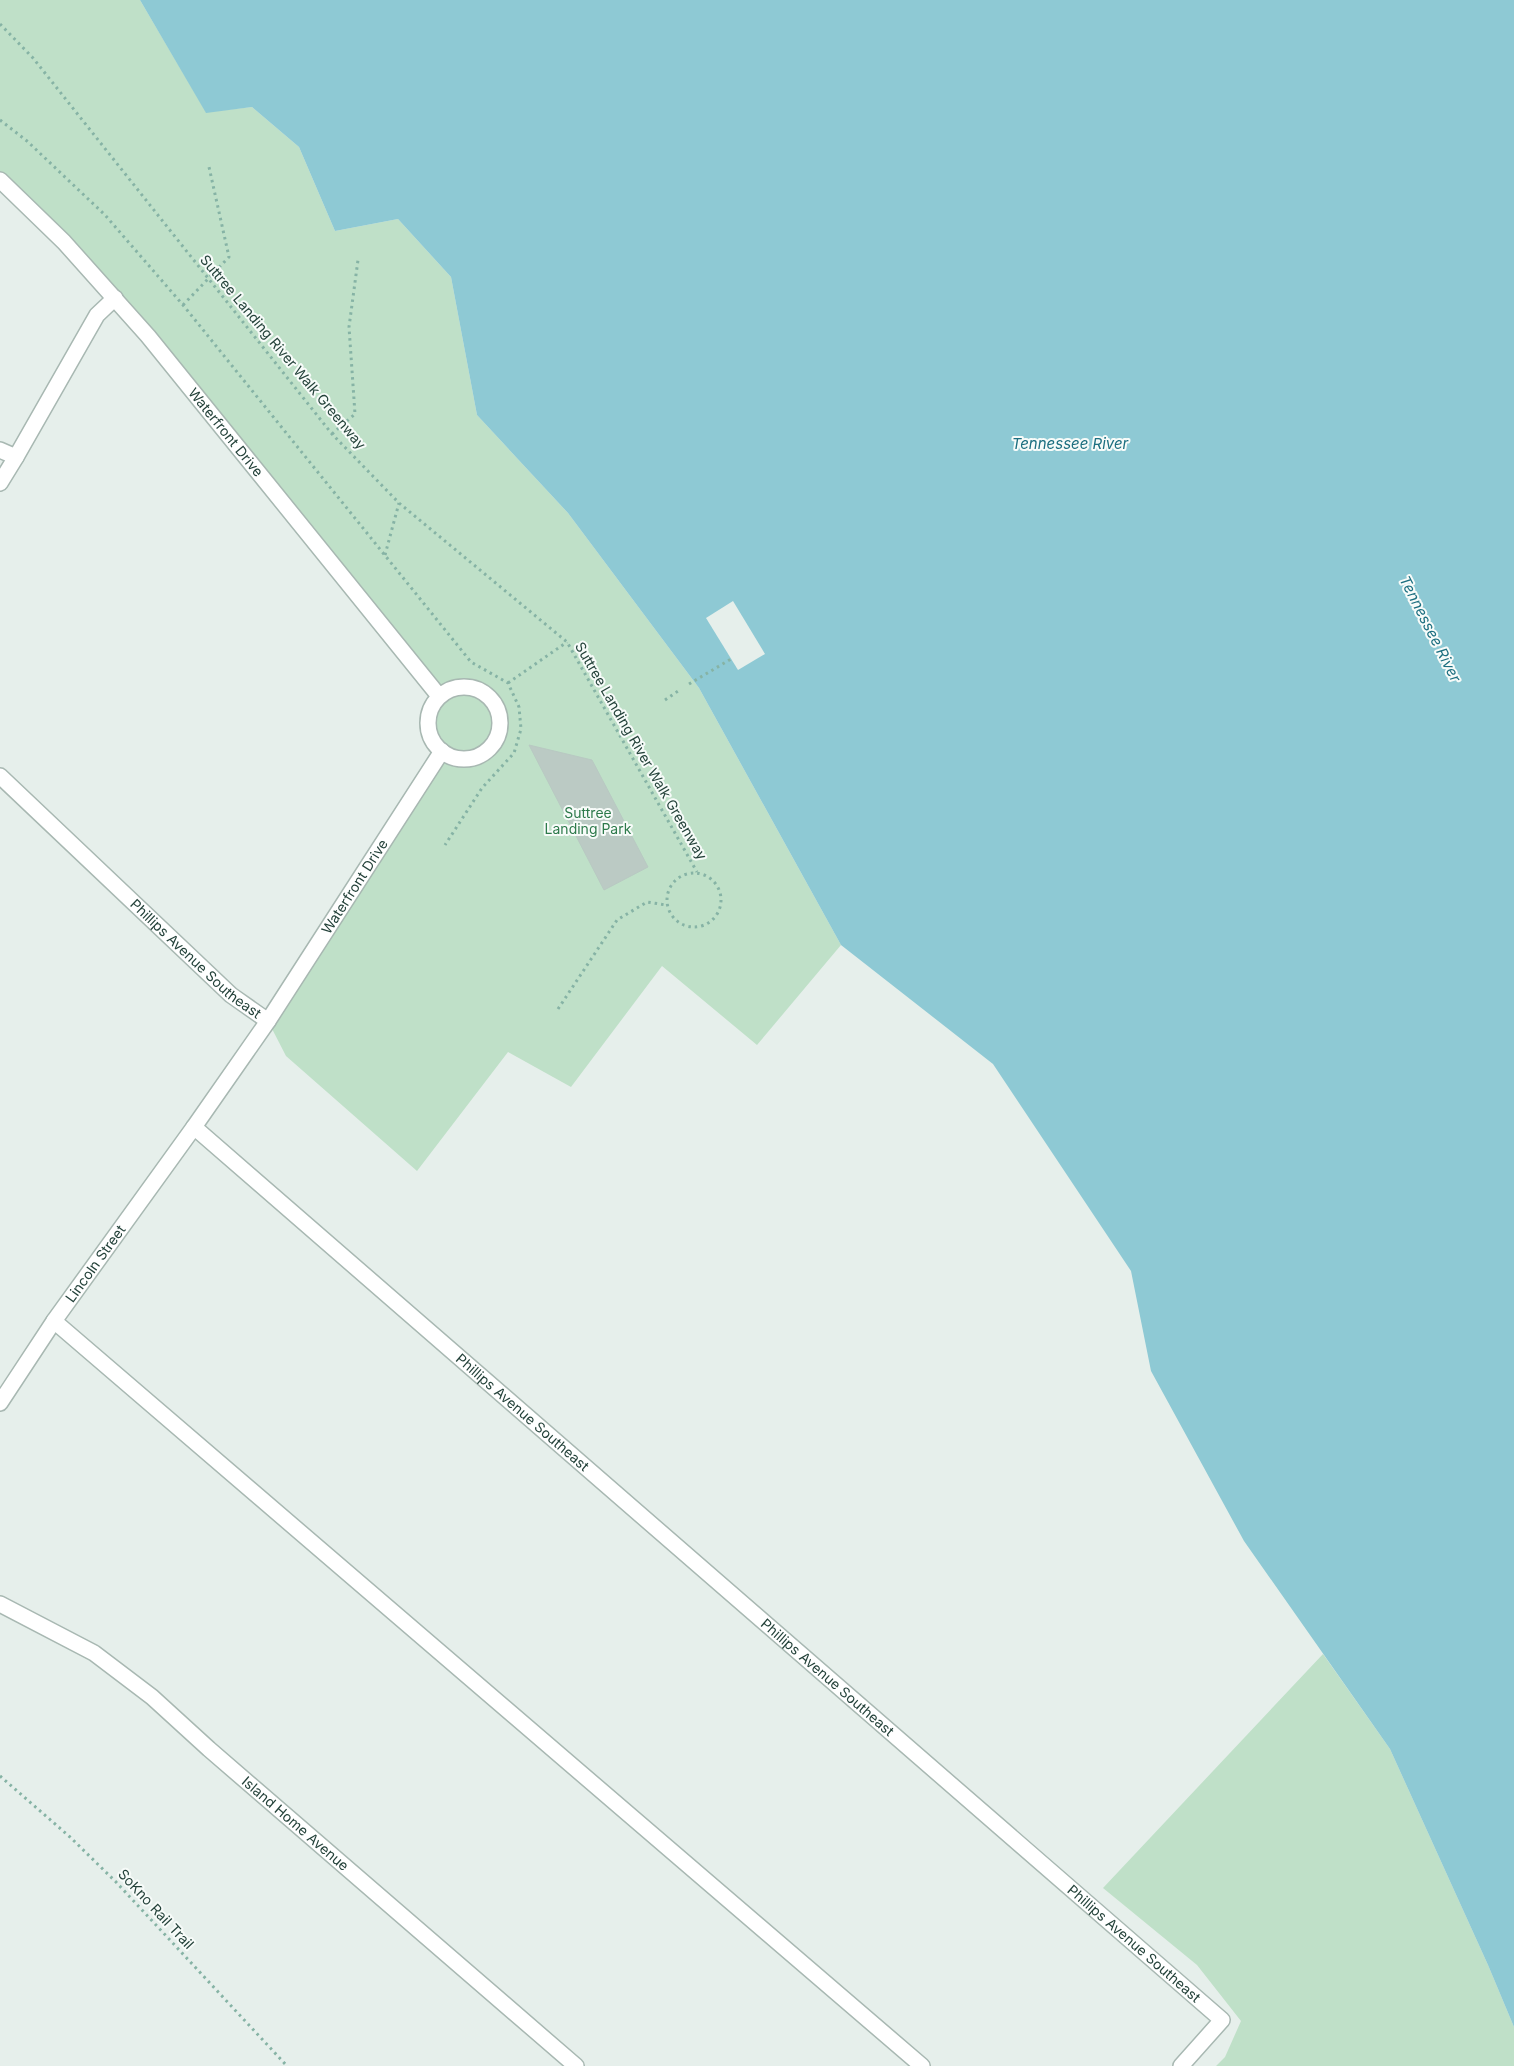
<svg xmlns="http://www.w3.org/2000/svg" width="1514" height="2066" viewBox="0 0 1514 2066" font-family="Inter,sans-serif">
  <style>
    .green { fill: #bfe0c8 }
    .water { fill: #8ec9d4 }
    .pier { fill: #e6efeb }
    .building { fill: #bbcac4; stroke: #b8c9c2 }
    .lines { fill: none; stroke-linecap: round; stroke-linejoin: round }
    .minor-casing { stroke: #a8b8b2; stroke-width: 18 }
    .path { stroke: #86b3a5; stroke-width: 3; stroke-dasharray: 2.5 4; stroke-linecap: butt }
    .minor { stroke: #fff; stroke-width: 15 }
    .labels { text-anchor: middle; stroke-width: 4; stroke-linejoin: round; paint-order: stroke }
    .street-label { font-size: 14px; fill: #24423a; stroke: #f7fbf9 }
    .park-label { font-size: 14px; fill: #2d7a4b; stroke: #f7fbf9 }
    .water-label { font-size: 15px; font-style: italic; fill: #1c6f80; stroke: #f7fbf9 }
  </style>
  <rect width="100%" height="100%" fill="#e6efeb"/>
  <!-- green -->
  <path class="green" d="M0,0H140L206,112L252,107L299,147L335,231L398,219L451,277L477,415L568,513L699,688L841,945L757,1045L662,966L571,1087L508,1052L417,1171L286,1056L268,1021L441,752C425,732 423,717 439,696L231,438L0,180Z
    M1323,1654L1390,1749L1488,1965L1514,2027V2066H1216L1225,2057L1241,2021L1197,1965L1103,1888Z"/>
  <!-- water -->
  <path class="water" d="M140,0H1514V2027L1488,1965L1390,1749L1244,1541L1151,1371L1131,1271L993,1064L841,945L699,688L568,513L477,415L451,277L398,219L335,231L299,147L252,107L206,113Z"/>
  <!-- pier -->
  <path class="pier" d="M733,601L765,654L738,670L706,618Z"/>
  <!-- building -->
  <path class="building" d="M529,745L592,760L648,867L604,890Z"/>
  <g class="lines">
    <!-- minor casing -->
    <g class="minor-casing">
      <g id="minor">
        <path id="s1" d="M0,180L64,242L148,336L439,696"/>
        <path d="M0,450L16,457L97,315L115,298"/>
        <path d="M0,483L16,457"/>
        <circle cx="464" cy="723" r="36"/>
        <path id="s2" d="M0,776L231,995L268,1021L194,1127L1222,2020L1181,2066"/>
        <path id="s3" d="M268,1021L442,751"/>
        <path d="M54,1321L922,2066"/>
        <path id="s4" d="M0,1403L54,1321L194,1127"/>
        <path id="s5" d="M0,1604L94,1653L152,1697L209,1749L576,2066"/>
      </g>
    </g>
    <!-- path -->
    <path class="path" d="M0,24L33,58L332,434L399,503L567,642L697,872
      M0,120L27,141L105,215L183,305L471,662L508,683L519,707L521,729L514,753L482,788L445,845
      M183,305L229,257L209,167
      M332,434L355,414L349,327L358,260
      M385,555L399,503
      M508,683L567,642
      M689,684L731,659
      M665,700L681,689
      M667 900a27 27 0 1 1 54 0a27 27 0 1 1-54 0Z
      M558,1009L617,920L647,902L666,905
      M0,1776L70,1837L116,1882L287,2066"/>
    <!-- minor -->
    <use href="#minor" class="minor"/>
  </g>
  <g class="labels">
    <!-- street labels -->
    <g class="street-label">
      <text transform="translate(283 352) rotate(50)" y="5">Suttree Landing River Walk Greenway</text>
      <text dy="5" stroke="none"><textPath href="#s1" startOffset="339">Waterfront Drive</textPath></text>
      <text transform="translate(641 751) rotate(60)" y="5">Suttree Landing River Walk Greenway</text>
      <text dy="5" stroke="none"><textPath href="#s3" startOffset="160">Waterfront Drive</textPath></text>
      <text dy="5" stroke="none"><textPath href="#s2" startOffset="268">Phillips Avenue Southeast</textPath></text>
      <text dy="5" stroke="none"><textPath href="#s4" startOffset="169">Lincoln Street</textPath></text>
      <text dy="5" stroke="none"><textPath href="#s2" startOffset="928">Phillips Avenue Southeast</textPath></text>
      <text dy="5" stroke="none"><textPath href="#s2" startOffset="1332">Phillips Avenue Southeast</textPath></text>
      <text dy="5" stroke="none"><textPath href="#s5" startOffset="370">Island Home Avenue</textPath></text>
      <text transform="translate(156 1909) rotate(47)" y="5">SoKno Rail Trail</text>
      <text dy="5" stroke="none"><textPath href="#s2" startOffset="1738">Phillips Avenue Southeast</textPath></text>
    </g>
    <!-- park labels -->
    <g class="park-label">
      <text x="588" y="818">Suttree<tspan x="588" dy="16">Landing Park</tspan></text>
    </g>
    <!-- water labels -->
    <g class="water-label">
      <text x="1070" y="449">Tennessee River</text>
      <text transform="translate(1430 629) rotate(63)" y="5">Tennessee River</text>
    </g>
  </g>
</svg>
